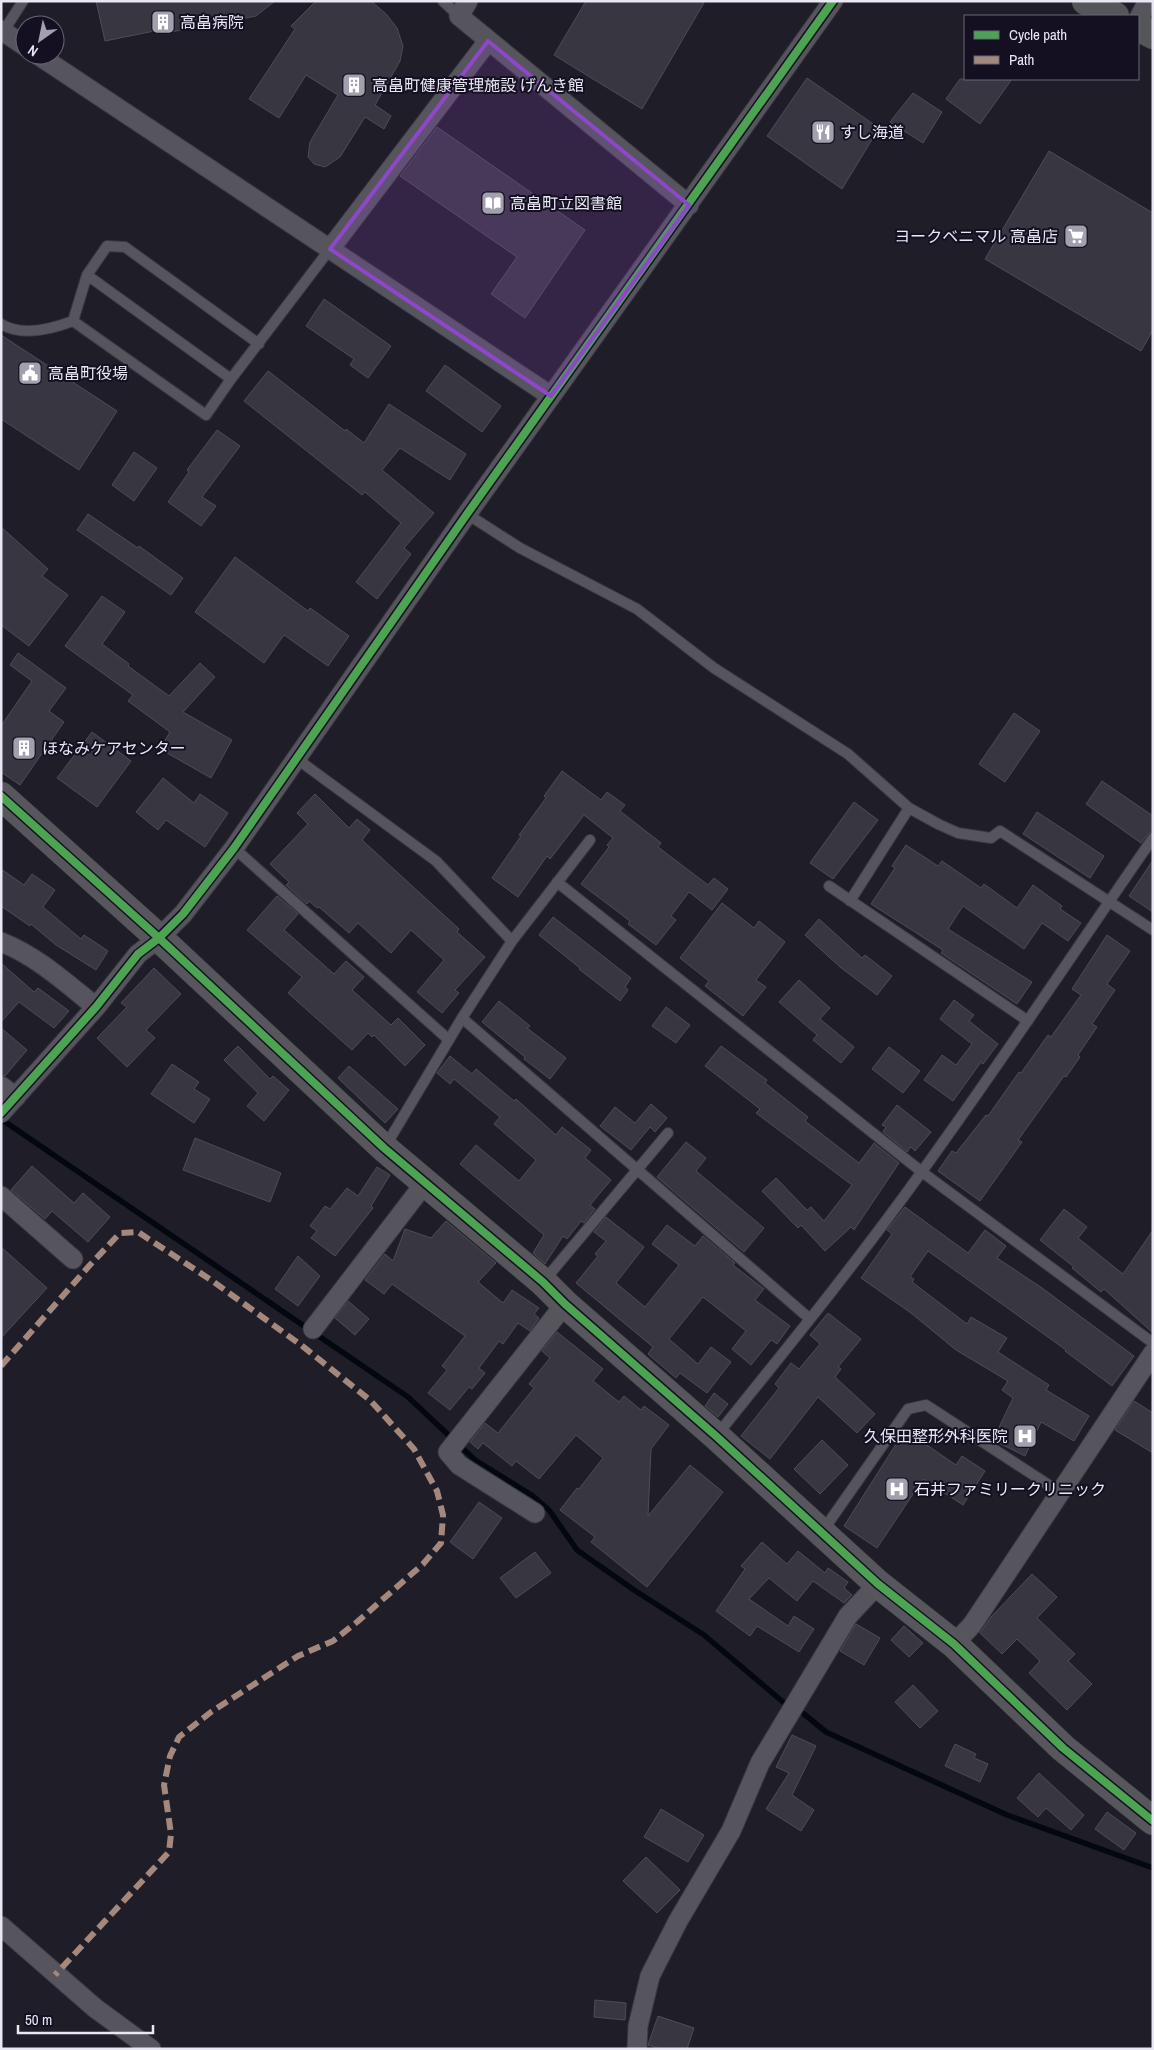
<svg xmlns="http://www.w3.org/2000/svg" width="1154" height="2050" viewBox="0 0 1154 2050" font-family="'Archivo Narrow','Noto Sans JP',sans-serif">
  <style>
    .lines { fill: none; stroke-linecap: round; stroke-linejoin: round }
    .stream { stroke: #03080f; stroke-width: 5.5 }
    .building { fill: #383640; stroke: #4e4c55 }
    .lane-casing { stroke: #3a3840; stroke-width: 12 }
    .street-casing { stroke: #3a3840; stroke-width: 21 }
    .secondary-casing { stroke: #3a3840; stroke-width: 29 }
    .primary-casing { stroke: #3a3840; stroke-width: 29 }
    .lane { stroke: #56545d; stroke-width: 10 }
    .street { stroke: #56545d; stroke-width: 19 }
    .secondary { stroke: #56565c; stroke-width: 28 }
    .primary { stroke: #555659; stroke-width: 28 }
    .quiet { stroke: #a5887d; stroke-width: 6; stroke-dasharray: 12 6; stroke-linecap: butt }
    .cycleway-casing { stroke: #141022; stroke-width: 11 }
    .cycleway { stroke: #4ca352; stroke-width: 8 }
    .marked { fill: #8c48c7; fill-opacity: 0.2; stroke: #8c48c7; stroke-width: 4; stroke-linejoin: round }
    .labels { text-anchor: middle; stroke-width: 4; stroke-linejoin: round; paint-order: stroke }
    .poi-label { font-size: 16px; fill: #e9e7f4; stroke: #141022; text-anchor: start }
  </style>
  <rect width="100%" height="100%" fill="#1f1d27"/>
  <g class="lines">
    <!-- stream -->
    <path class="stream" d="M1,1119L408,1397L475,1460L533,1496L549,1510L577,1550L634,1590L704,1635L783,1702
      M804,1714L826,1732L1007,1815L1153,1868"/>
  </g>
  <!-- building -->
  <path class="building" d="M96,1H275L256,16L171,32L169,28L105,41Z
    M316,1H371L386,14L397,28L403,46L400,61L375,105L391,116L384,129L365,117L340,157L325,167L314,164L308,157L310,142L338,95L306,75L279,118L249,99L295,29L291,26Z
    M586,1H705L642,109L554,55Z
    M807,78L879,128L842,189L767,136Z
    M960,79H1012L980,124L946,99Z
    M913,93L942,112L923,143L890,122Z
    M437,127L585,230L525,318L491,294L517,257L400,176Z
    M1049,151L1153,213V330L1141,351L985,259Z
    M324,299L391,346L368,378L350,365L354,359L306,326Z
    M1,335L117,411L79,470L1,419Z
    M445,365L501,406L482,432L426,391Z
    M268,371L345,431L346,429L364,443L389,404L466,454L450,480L400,448L382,470L434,513L404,548L411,554L377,599L356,582L401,523L365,492L362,495L244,401Z
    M217,430L240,446L202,497L216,506L201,526L168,502L189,472L187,470Z
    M134,452L157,468L134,501L112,485Z
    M88,514L138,548L139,546L183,578L171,595L77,530Z
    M1,527L48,569L42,576L68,595L29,646L1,625Z
    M235,557L308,611L310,608L349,636L328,666L284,635L264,663L195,612Z
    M102,596L125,612L102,644L129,664L128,666L169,696L200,663L215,677L183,712L232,740L211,778L160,749L170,732L128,701L133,695L65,646Z
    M18,653L66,688L49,711L64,722L20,785L1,772V726L32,681L10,665Z
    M1014,713L1040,731L1005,782L979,764Z
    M92,732L131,761L97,807L57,778Z
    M562,771L601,800L607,792L625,805L620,811L661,843L658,847L708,885L714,878L728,889L712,910L689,892L671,916L676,920L656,945L628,924L630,921L581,884L609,847L607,845L613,838L584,815L550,859L547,856L518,897L492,878L521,836L519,835L546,798L544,796Z
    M163,778L194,803L200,794L228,813L205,847L166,820L158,830L136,812Z
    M1102,781L1153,816V831L1148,834L1141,843L1086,804Z
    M315,794L349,828L357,819L370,830L362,840L459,929L457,932L485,957L455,990L459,993L442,1013L417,992L444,960L411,930L391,953L358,923L349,933L319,907L317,908L309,901L307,904L286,885L289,882L270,864L308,824L297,813Z
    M854,802L878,820L833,879L810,863Z
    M1037,812L1104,856L1090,878L1023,834Z
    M906,845L938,866L942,861L981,888L984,884L1017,908L1033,885L1062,906L1060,909L1081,923L1068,941L1042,923L1024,949L963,906L948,929L1032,982L1017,1004L941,953L943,950L871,904L895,868L892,866Z
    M1153,860V912L1129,896Z
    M1,869L24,885L32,874L55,890L43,907L81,939L84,935L108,951L96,970L56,945L31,924L30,926L1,906Z
    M277,896L298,914L284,930L334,974L346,961L364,977L352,990L391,1025L398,1018L425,1045L405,1066L374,1035L372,1037L368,1033L352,1050L288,993L302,977L247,930Z
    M722,903L754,928L759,921L785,942L756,980L766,987L743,1016L705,986L709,981L680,958Z
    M553,917L631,978L625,987L628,990L620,1001L579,969L580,968L539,935Z
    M819,919L862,958L865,955L892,976L877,995L840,967L805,935Z
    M1107,935L1130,951L1107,984L1115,990L1092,1024L1097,1027L1078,1055L1080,1057L1066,1077L1064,1076L1018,1140L1022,1142L980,1201L938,1171L952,1151L956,1153L986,1115L988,1116L1019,1072L1021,1073L1048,1035L1051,1037L1081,995L1072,989Z
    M1,963L34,992L38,988L69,1011L54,1028L19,1002L1,1022Z
    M154,968L181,994L146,1030L155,1038L127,1067L97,1038L127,1007L121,1003Z
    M799,980L830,1008L820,1019L854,1047L841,1063L813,1040L817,1035L779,1002Z
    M954,1000L974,1015L969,1021L998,1044L983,1064L981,1062L953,1101L924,1080L942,1055L956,1065L972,1044L940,1019Z
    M499,1001L530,1026L527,1028L566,1058L550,1079L524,1059L525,1057L482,1022Z
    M666,1007L690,1025L676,1043L652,1026Z
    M1,1028L27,1050L5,1076L1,1075Z
    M238,1046L270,1079L273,1076L289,1090L264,1121L247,1106L258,1093L224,1060Z
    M721,1046L767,1080L765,1083L808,1117L805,1121L859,1163L874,1143L899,1163L854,1230L851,1227L825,1251L801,1225L798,1228L762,1191L776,1178L807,1210L811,1207L824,1221L852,1185L756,1113L760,1109L705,1066Z
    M889,1047L920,1071L903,1093L872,1069Z
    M450,1056L472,1074L476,1069L514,1101L516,1099L556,1135L562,1127L591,1150L585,1158L611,1180L590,1205L595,1209L584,1223L581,1221L567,1239L563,1236L545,1264L533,1253L544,1235L460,1164L476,1145L519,1181L536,1160L494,1124L500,1117L454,1079L450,1084L437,1073Z
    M172,1064L199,1082L194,1089L210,1099L194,1123L151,1094Z
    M349,1066L398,1109L385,1123L338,1078Z
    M651,1104L667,1118L655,1132L650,1127L631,1150L600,1126L615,1107L635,1123Z
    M897,1105L931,1132L915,1151L911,1147L907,1152L883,1132L886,1127L882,1125Z
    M195,1138L281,1173L270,1202L183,1170Z
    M686,1142L706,1158L696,1171L764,1228L744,1252L657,1177Z
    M32,1166L74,1203L83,1193L110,1217L88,1242L52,1211L45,1219L11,1190Z
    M377,1167L390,1175L371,1206L373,1208L335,1256L311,1238L317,1231L310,1226L325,1206L330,1209L347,1188L358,1196Z
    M905,1207L968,1253L985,1230L1006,1246L997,1258L1042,1288L1134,1356L1112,1386L1065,1351L1066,1350L928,1251L910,1277L914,1279L912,1282L967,1324L971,1317L1007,1338L998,1352L1049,1385L1046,1390L1089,1416L1074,1441L1041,1422L1025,1456L993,1440L1013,1398L1002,1390L1008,1381L956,1350L911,1313L861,1278L892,1234L887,1230Z
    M1064,1209L1087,1227L1078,1238L1123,1274L1153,1230V1333L1104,1289L1101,1292L1072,1268L1074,1267L1040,1240Z
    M606,1217L644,1247L616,1283L645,1307L679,1265L652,1244L667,1225L695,1246L703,1236L735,1263L733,1265L764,1289L755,1300L790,1326L777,1344L771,1340L751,1365L732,1349L746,1331L703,1297L669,1339L698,1364L711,1347L731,1362L707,1393L680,1373L676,1378L648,1354L653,1347L576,1283L598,1256L595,1254L606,1241L594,1232Z
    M446,1221L496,1263L478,1282L503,1303L512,1290L539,1308L534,1314L539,1318L530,1331L518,1323L503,1344L499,1341L479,1368L485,1373L472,1389L469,1387L450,1410L428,1393L447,1370L442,1366L465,1336L392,1284L384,1294L365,1280L385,1254L393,1261L405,1229L431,1238Z
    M1,1247L47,1288L1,1338Z
    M298,1256L320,1276L298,1306L275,1289Z
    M348,1301L369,1319L355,1335L335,1318Z
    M828,1313L861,1339L838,1367L841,1369L835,1377L875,1414L857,1433L818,1397L770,1459L741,1436L779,1388L775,1384L791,1363L799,1369L820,1344L810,1335Z
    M557,1332L603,1369L593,1381L619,1402L624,1396L641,1410L644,1406L669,1425L651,1449L648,1516L690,1465L723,1492L647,1587L591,1542L595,1537L560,1510L577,1488L579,1489L603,1458L576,1435L539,1479L516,1461L512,1466L483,1443L478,1449L470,1442L485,1423L498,1433L534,1388L529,1384L550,1358L542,1351Z
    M714,1393L728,1404L718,1417L705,1406Z
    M1134,1401L1153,1413V1453L1115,1430Z
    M905,1430L956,1465L962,1456L985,1471L963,1505L923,1479L877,1548L844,1526Z
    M822,1440L848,1465L820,1494L794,1469Z
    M479,1502L502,1518L473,1559L450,1542Z
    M762,1542L787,1564L798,1551L825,1573L828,1568L848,1582L844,1588L852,1595L844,1603L813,1581L797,1601L769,1578L749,1599L788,1626L794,1616L814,1629L799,1652L757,1626L750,1636L716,1611L745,1569L741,1566Z
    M535,1552L551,1573L516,1598L500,1578Z
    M1032,1574L1057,1597L1037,1618L1075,1654L1068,1661L1092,1684L1067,1710L1029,1673L1040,1661L1017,1639L1002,1654L980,1633L991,1617Z
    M856,1624L880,1638L864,1665L840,1651Z
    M904,1626L923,1643L909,1657L891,1640Z
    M913,1685L938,1711L920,1728L895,1702Z
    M792,1735L816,1746L792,1795L814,1810L801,1831L766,1809L789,1773L776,1767Z
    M955,1744L976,1754L974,1758L988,1764L980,1782L945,1766Z
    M1039,1773L1084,1815L1071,1830L1046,1808L1038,1817L1017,1798Z
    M661,1809L704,1835L688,1862L644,1837Z
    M1107,1812L1136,1833L1124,1850L1095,1829Z
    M646,1857L680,1890L657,1913L623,1881Z
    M595,2000L626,2003L625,2020L594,2017Z
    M658,2016L694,2028L687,2049H661L648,2045Z"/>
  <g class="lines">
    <!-- lane casing -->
    <g class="lane-casing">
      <path id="lane" d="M443,1L459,16
        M3,32L23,1
        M87,275L231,379
        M73,321L87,275L107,246L125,247L259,344
        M1,324C22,337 52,329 73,321L206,415L231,379L330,249
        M467,514L520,548L637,609L714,668L848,754L909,808L938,824L958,833L991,838L1000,831L1153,930
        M297,759L436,861L512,941
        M234,848L449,1040
        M557,882L922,1172L1153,1343
        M829,886L1028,1021
        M850,901L909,808
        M462,1018L810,1319
        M385,1147L462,1018L512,941L590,840
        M543,1282L668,1133
        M717,1435C787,1348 858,1261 923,1170C1002,1061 1076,949 1153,838
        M822,1532L908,1409L926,1405L1061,1493"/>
    </g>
    <!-- street casing -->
    <g class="street-casing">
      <path id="street" d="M468,1L459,16L689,205
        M1138,20L1148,1
        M1,30L25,46
        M38,55L551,396
        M330,249L488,41
        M1,942C37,956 66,983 96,1007
        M1,1086L16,1097
        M1,1113L96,1007L138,954L159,938L183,914L234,848L467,514L833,1
        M1,1196L73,1259
        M313,1329L425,1183
        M535,1513L459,1465L448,1452L565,1304
        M954,1644L972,1625L1153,1353
        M1,1926L95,2008L151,2049
        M637,2049L638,2026L650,1976L678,1921L731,1831L760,1763L848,1616L878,1584"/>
    </g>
    <!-- secondary casing -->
    <g class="secondary-casing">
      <path id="secondary" d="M1,796L159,938L384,1148L543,1282L565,1304L716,1436L878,1584L954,1644L1063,1748L1153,1821"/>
    </g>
    <!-- primary casing -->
    <g class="primary-casing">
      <path id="primary" d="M1086,1L1115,16
        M1138,27L1153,35"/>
    </g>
    <!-- lane -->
    <use href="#lane" class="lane"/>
    <!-- street -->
    <use href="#street" class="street"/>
    <!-- secondary -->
    <use href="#secondary" class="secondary"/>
    <!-- primary -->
    <use href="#primary" class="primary"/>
    <!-- quiet -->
    <path class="quiet" d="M1,1366L89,1266L120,1233L138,1232L211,1280L301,1345L370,1400L414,1449L437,1491L443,1515L441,1543L423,1564L357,1622L333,1641L298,1656L211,1712L179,1737L170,1756L164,1785L171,1834L169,1852L55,1975"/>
    <!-- cycleway casing -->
    <g class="cycleway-casing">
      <path id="cycleway" d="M1,796L159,938L384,1148L543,1282L565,1304L716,1436L878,1584L954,1644L1063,1748L1153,1821
        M1,1113L96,1007L138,954L159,938L183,914L234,848L467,514L833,1"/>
    </g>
    <!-- cycleway -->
    <use href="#cycleway" class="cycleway"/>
  </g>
  <!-- marked area -->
  <path class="marked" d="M488,41L689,205L551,396L330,249Z"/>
  <!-- icons -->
  <defs>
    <g id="building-square" transform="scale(1.25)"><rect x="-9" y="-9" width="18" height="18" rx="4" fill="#a2a0ac" stroke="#141022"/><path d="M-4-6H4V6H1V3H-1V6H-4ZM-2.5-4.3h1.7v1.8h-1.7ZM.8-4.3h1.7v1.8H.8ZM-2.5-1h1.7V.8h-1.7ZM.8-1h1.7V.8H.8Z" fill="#fff"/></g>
    <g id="restaurant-square" transform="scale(1.25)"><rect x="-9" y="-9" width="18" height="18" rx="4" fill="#a2a0ac" stroke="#141022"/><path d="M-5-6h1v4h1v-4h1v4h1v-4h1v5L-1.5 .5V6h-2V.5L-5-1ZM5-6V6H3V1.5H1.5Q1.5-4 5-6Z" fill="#fff"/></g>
    <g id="library-square" transform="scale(1.25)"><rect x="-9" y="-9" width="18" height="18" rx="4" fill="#a2a0ac" stroke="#141022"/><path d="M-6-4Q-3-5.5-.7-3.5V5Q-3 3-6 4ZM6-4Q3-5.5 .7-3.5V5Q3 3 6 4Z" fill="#fff"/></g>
    <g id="supermarket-square" transform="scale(1.25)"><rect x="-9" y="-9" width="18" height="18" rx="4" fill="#a2a0ac" stroke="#141022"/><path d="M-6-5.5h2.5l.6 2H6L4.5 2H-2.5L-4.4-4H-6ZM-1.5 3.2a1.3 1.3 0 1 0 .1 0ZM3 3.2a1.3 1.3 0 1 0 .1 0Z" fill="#fff"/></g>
    <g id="civic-square" transform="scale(1.25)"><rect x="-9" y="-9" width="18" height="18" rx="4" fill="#a2a0ac" stroke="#141022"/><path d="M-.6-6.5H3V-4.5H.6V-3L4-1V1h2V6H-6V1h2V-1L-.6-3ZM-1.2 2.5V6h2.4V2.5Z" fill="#fff"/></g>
    <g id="hospital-square" transform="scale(1.25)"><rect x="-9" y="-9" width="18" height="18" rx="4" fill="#a2a0ac" stroke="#141022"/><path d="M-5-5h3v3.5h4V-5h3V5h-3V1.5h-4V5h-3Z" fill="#fff"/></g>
  </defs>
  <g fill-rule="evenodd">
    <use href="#building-square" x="163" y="22"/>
    <use href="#building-square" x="354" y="85"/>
    <use href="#restaurant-square" x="823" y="132"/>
    <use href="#library-square" x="493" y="203"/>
    <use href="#supermarket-square" x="1076" y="236"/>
    <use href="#civic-square" x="30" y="373"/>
    <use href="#building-square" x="24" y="748"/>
    <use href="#hospital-square" x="1025" y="1436"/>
    <use href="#hospital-square" x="897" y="1489"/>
  </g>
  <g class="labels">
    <!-- poi labels -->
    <g class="poi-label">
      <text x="180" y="28">高畠病院</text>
      <text x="372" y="91">高畠町健康管理施設 げんき館</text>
      <text x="840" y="138">すし海道</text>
      <text x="510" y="209">高畠町立図書館</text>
      <text x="1058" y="242" text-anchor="end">ヨークベニマル 高畠店</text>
      <text x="48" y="379">高畠町役場</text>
      <text x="42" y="754">ほなみケアセンター</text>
      <text x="1008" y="1442" text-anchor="end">久保田整形外科医院</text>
      <text x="914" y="1495">石井ファミリークリニック</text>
    </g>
  </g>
  <!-- border -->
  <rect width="1154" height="2050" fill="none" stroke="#e9e7f4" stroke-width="5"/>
  <!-- legend -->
  <rect x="964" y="15" width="175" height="65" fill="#141022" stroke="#696676"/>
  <rect x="974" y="31" width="25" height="8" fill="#4ca352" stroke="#696676"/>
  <text x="1009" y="40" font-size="15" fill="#e9e7f4">Cycle path</text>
  <rect x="974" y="56" width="25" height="8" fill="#a5887d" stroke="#696676"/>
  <text x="1009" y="65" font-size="15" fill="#e9e7f4">Path</text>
  <!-- north arrow -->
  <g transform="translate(40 40) rotate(213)"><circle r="24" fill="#141022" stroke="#696676"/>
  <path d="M0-4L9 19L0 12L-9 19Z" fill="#a2a0ac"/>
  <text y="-8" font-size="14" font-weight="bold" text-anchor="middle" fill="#e9e7f4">N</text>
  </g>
  <!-- scale -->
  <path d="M18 2025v8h135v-8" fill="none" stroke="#e9e7f4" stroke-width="2.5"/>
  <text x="25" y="2025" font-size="15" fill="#e9e7f4" stroke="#141022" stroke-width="4" paint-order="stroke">50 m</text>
</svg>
